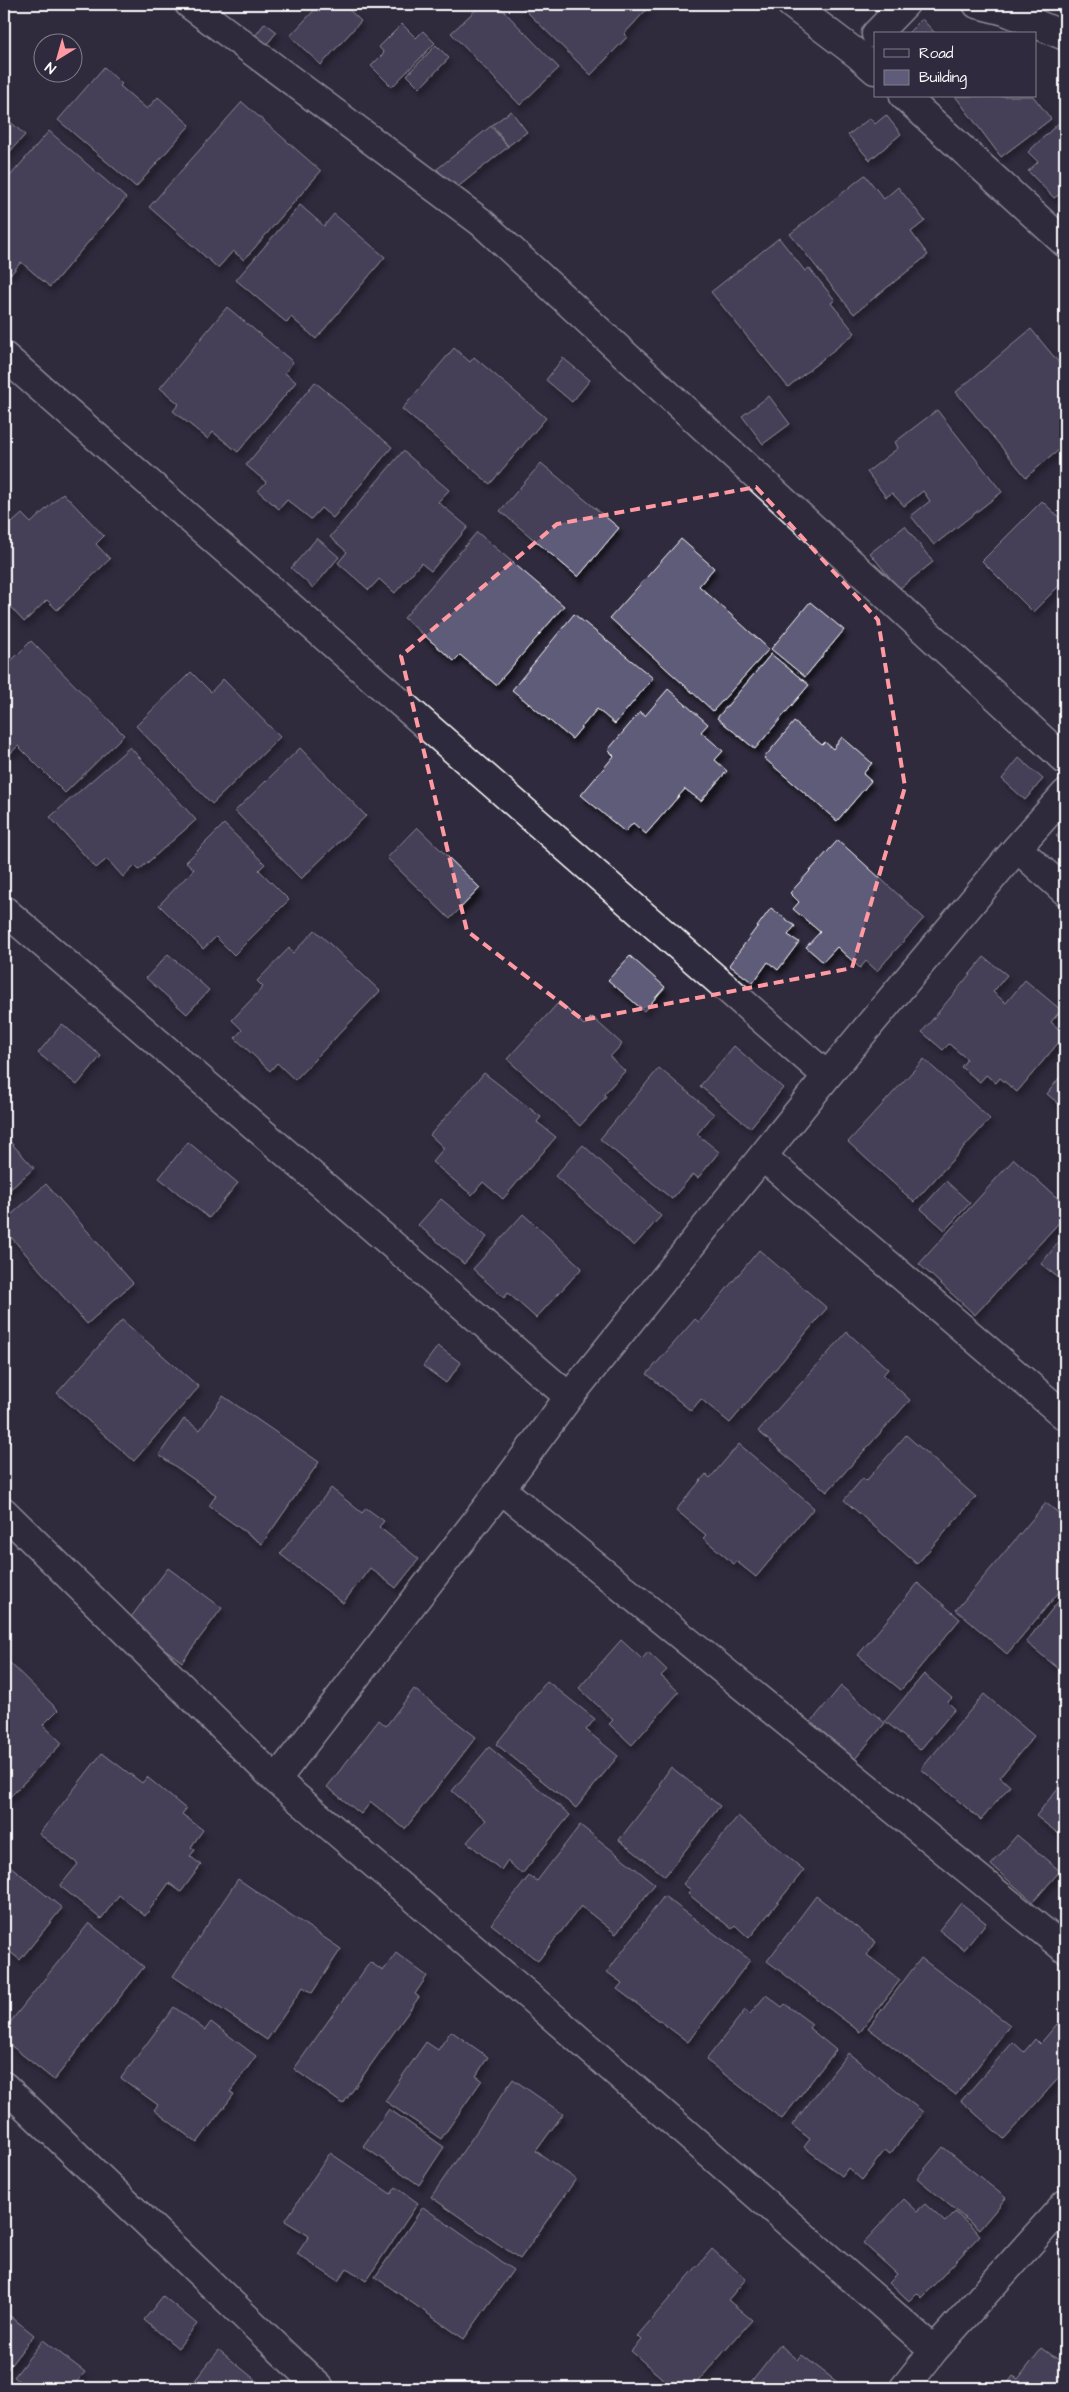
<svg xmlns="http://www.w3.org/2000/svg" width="1069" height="2392" viewBox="0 0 1069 2392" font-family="'Architects Daughter',sans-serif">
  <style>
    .building { fill: #5e5c7a; stroke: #fff; filter: url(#shadow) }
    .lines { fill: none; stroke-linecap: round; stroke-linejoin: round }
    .street-casing { stroke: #fff; stroke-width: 31 }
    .street { stroke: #2f2a3d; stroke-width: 28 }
    .marked { fill: none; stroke: #ff9aa2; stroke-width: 4; stroke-dasharray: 10 6; stroke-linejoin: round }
  </style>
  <defs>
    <filter id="shadow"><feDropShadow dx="3" dy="5.5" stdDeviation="2.5" flood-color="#0009"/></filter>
  </defs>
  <rect width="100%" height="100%" fill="#2f2a3d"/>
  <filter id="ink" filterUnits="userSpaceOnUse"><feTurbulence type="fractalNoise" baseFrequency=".02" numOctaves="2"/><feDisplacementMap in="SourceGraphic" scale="10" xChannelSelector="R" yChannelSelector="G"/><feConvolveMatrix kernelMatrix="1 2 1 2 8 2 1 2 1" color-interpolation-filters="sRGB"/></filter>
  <g filter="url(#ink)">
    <!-- building -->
    <path class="building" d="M320,4H343L361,21L321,65L290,36Z
      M482,4H497L559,68L520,105L451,33Z
      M519,4H644L648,8L624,34L627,37L591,75Z
      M922,19L936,34H907Z
      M265,23L277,32L262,50L251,41Z
      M402,24L416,38L423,31L435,43L392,87L371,66L384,53L379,47Z
      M436,45L449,58L420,88L407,75Z
      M104,67L122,84L120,86L147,109L158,97L190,125L136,187L58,120Z
      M955,96H1033L1051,119L1001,157Z
      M242,102L321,171L244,260L233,251L218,268L149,207Z
      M511,111L527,132L508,146L492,125Z
      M886,115L901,134L870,160L848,135L870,118L875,124Z
      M4,116L25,135L4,158Z
      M1065,117V191L1054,198L1028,171L1038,162L1028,152Z
      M491,126L508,147L454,190L437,169Z
      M49,131L126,198L50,287L21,262L11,274L4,268V183Z
      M865,175L884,199L898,187L925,221L911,232L928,255L854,314L790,234Z
      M300,205L324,226L334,214L385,257L316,339L291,317L287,323L236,280Z
      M779,238L805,271L809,268L835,300L831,303L855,333L788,387L711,292Z
      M227,307L293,362L285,373L296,382L238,452L213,432L208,439L173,411L179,404L160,388Z
      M1031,329L1065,370V445L1026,477L956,392Z
      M454,348L470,362L474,357L546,418L490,484L402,409Z
      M563,358L590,380L572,402L546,380Z
      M315,382L392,447L333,518L321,508L311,519L287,500L279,509L258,491L266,482L246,465Z
      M769,396L790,424L763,444L742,416Z
      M937,410L1002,492L934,545L911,516L930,501L923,491L904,506L892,493L886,497L867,472L898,448L895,442Z
      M403,451L449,490L438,502L468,527L431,571L421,563L395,593L379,579L369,590L338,563L347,552L330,537Z
      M541,463L619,528L578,577L500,511Z
      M63,493L104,536L96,544L110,559L57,610L47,600L24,622L4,600V530L22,514L31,523Z
      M1042,501L1065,523V580L1033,612L982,561Z
      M905,526L933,562L899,589L870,553Z
      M477,532L564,606L496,685L460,655L454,661L404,618Z
      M317,538L339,557L313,588L291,568Z
      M681,539L714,568L699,586L769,649L713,711L610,618Z
      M810,602L844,630L805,677L771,649Z
      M574,614L653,678L615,724L597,709L572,739L512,690Z
      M31,641L124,735L65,793L18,746L11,753L4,746V680L6,678L4,668Z
      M771,654L809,685L755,749L717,718Z
      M191,672L211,692L223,679L280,737L212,804L136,726Z
      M668,689L708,724L701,732L723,751L715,760L727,771L701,801L685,789L646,834L633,823L625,832L581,795L614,756L608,750L640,712L645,716Z
      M794,722L822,745L825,742L833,749L842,737L872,763L863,774L871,781L837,821L764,758Z
      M130,747L196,820L139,870L135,866L123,877L107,859L96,868L50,817Z
      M300,748L366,816L301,879L235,811Z
      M1019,758L1043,779L1025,800L1002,779Z
      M224,824L265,864L259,870L289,900L234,955L216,937L203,949L159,905L194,869L186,862Z
      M417,827L480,888L450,919L387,858Z
      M1065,827V845L1056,836Z
      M838,840L924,918L877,971L866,961L860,968L837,947L823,962L806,947L820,932L793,909L799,902L790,893Z
      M771,908L795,926L788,935L799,942L778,970L768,962L753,983L729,965Z
      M315,930L380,991L295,1080L277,1063L270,1071L235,1038L242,1030L232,1020L263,987L257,981L289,948L293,953Z
      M168,954L209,990L187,1014L146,978Z
      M630,956L665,987L644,1011L608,980Z
      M984,957L1007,975L993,992L1006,1003L1025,980L1061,1010L1051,1022L1065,1035L1017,1092L1000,1078L996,1083L986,1075L980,1082L961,1067L967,1059L949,1044L943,1050L922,1032Z
      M559,1002L584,1025L592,1017L622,1044L610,1057L625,1071L604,1094L606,1097L580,1126L507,1059Z
      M62,1024L101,1056L77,1085L38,1053Z
      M734,1046L783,1088L750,1128L700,1086Z
      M924,1059L990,1119L914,1202L848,1142Z
      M659,1068L714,1114L697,1134L719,1152L698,1178L693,1174L672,1199L600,1139Z
      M1065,1070V1109L1047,1094Z
      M484,1073L541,1117L537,1122L556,1137L503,1199L483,1182L472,1195L432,1162L444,1148L430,1135Z
      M4,1135L34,1168L4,1195Z
      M188,1142L238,1183L209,1218L159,1178Z
      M583,1145L661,1216L634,1246L555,1176Z
      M1014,1159L1065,1205V1216L975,1315L919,1264Z
      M946,1181L970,1203L945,1230L921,1209Z
      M46,1184L133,1283L87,1324L4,1229V1221Z
      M441,1199L487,1237L464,1264L418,1225Z
      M523,1214L582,1268L536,1318L508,1293L504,1298L473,1269Z
      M1065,1234V1283L1041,1264Z
      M759,1250L827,1308L730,1423L701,1399L691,1411L647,1374L695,1319L699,1322Z
      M122,1320L199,1387L134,1461L57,1393Z
      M847,1332L888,1369L883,1375L910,1400L827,1492L758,1431Z
      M438,1346L461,1363L446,1383L423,1366Z
      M223,1396L319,1462L262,1544L209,1506L216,1495L159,1455L184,1419L200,1430Z
      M906,1435L976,1497L917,1564L844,1500L863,1478L866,1481Z
      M739,1444L814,1508L756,1577L736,1561L734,1564L703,1538L706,1535L676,1510L706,1474L710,1478Z
      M331,1488L362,1513L366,1508L384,1521L379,1527L419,1559L396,1588L370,1568L343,1603L280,1554Z
      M1046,1503L1065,1518V1585L1007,1654L956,1610Z
      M168,1568L222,1608L182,1662L128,1621Z
      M918,1583L960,1619L901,1690L858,1655Z
      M1065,1593V1674L1026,1642Z
      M621,1640L642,1659L648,1652L667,1670L661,1676L679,1692L632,1745L609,1724L613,1720L579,1688Z
      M4,1657L58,1710L43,1725L62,1743L9,1798L4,1793Z
      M924,1674L952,1698L948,1702L955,1709L920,1750L885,1721Z
      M547,1681L595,1719L586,1730L618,1756L576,1808L496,1744Z
      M841,1686L885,1723L855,1759L811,1722Z
      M414,1689L476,1737L405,1829L371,1802L361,1814L327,1787L379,1720L386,1726Z
      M984,1694L1034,1736L1000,1777L1010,1786L981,1820L921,1769Z
      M489,1747L570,1815L522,1874L507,1861L501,1870L467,1842L486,1820L452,1791Z
      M102,1753L142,1783L147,1777L186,1809L182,1814L203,1830L191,1847L195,1850L190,1856L201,1865L181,1892L169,1883L145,1916L119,1895L101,1919L60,1886L78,1864L39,1834Z
      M671,1767L720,1806L665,1876L619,1840L661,1786L659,1784Z
      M1065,1779V1839L1036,1816Z
      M738,1816L804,1870L749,1938L735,1925L732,1929L688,1894L691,1890L683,1884Z
      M580,1825L655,1884L616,1934L581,1906L538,1961L491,1924L529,1876L537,1881Z
      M1017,1835L1060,1871L1033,1902L991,1865Z
      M4,1861L62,1908L20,1960L4,1947Z
      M238,1879L341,1949L312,1993L303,1987L267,2040L173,1976Z
      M664,1896L750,1960L688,2042L617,1989L622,1983L607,1972Z
      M816,1896L876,1942L867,1955L900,1980L860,2032L767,1961Z
      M961,1903L986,1923L964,1950L939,1930Z
      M89,1923L144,1967L54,2080L4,2040V2030Z
      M396,1953L427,1976L415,1994L419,1997L343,2104L294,2069L370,1962L383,1971Z
      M921,1958L1010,2025L956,2095L868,2028Z
      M766,1995L782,2007L785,2004L812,2024L809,2028L836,2050L782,2119L706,2060L745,2010L750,2014Z
      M174,2007L205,2030L211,2022L256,2056L230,2092L234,2094L197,2143L154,2110L158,2105L121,2078Z
      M1057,2024L1065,2031V2071L1004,2139L961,2101L1013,2042L1024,2052L1035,2039L1040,2044Z
      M451,2031L488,2057L476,2076L482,2080L441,2139L385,2101L426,2042L438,2050Z
      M848,2053L923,2112L890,2154L885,2150L862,2180L848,2168L842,2176L804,2147L810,2139L792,2125Z
      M513,2079L563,2114L536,2151L576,2179L520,2259L431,2197Z
      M389,2109L444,2147L419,2185L363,2146Z
      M943,2147L1006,2198L979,2230L917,2178Z
      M330,2153L391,2194L396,2187L418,2203L366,2281L347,2268L338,2281L297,2254L309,2236L285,2221Z
      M904,2199L917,2211L925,2204L945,2222L955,2212L980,2235L922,2298L917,2293L909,2301L889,2282L897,2274L863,2243Z
      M423,2207L513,2270L464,2339L375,2277Z
      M712,2249L746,2279L728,2300L752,2320L692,2388H673L631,2351L641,2340L637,2336Z
      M163,2296L197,2324L178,2348L144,2320Z
      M4,2311L34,2335L6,2371L4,2369Z
      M43,2340L85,2372L72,2388H28L14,2377Z
      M780,2345L798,2360L802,2355L845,2388H746Z
      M1042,2348L1063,2363L1065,2360V2388H1004L1013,2376L1018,2379Z
      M219,2350L263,2386L261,2388H198L192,2384Z"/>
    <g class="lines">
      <!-- street casing -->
      <g class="street-casing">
        <path id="street" d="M189,4L481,222L1065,760
          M791,4L857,54L875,70
          M977,4L1005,11L1065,36
          M876,34L905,4
          M904,96L1065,243
          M4,356L827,1076
          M1017,848L1065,891
          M4,910L569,1397
          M763,1157L1065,1416
          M501,1489L1065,1949
          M4,1512L276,1780L530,1997L934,2350
          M276,1780L501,1489L569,1397L827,1076L1017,848L1065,794
          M4,2086L320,2388
          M904,2388L934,2350L1065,2204"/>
      </g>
      <!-- street -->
      <use href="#street" class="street"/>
    </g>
  </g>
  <!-- marked area -->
  <path d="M0 0H1069V2392H0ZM756,487L878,620L905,787L852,968L583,1020L467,931L401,656L557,524Z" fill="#2f2a3d" fill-opacity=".55" fill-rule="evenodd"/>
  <path class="marked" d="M756,487L878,620L905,787L852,968L583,1020L467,931L401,656L557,524Z"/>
  <!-- margin -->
  <rect width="1069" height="2392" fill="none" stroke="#2f2a3d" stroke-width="20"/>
  <rect x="10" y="10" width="1049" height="2372" fill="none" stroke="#fff" stroke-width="2" filter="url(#ink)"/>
  <!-- legend -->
  <rect x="874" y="32" width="162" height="65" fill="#2f2a3d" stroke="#827f8b"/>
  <rect x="884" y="49" width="25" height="8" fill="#2f2a3d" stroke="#827f8b"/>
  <text x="919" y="58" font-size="15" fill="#ffffff">Road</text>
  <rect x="884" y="70" width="25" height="15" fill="#5e5c7a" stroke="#827f8b"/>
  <text x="919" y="82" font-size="15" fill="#ffffff">Building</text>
  <!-- north arrow -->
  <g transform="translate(58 58) rotate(217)"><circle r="24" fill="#2f2a3d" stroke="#827f8b"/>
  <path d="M0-4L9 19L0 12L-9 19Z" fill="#ff9aa2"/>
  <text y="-8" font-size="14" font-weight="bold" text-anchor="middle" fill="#ffffff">N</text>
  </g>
</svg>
